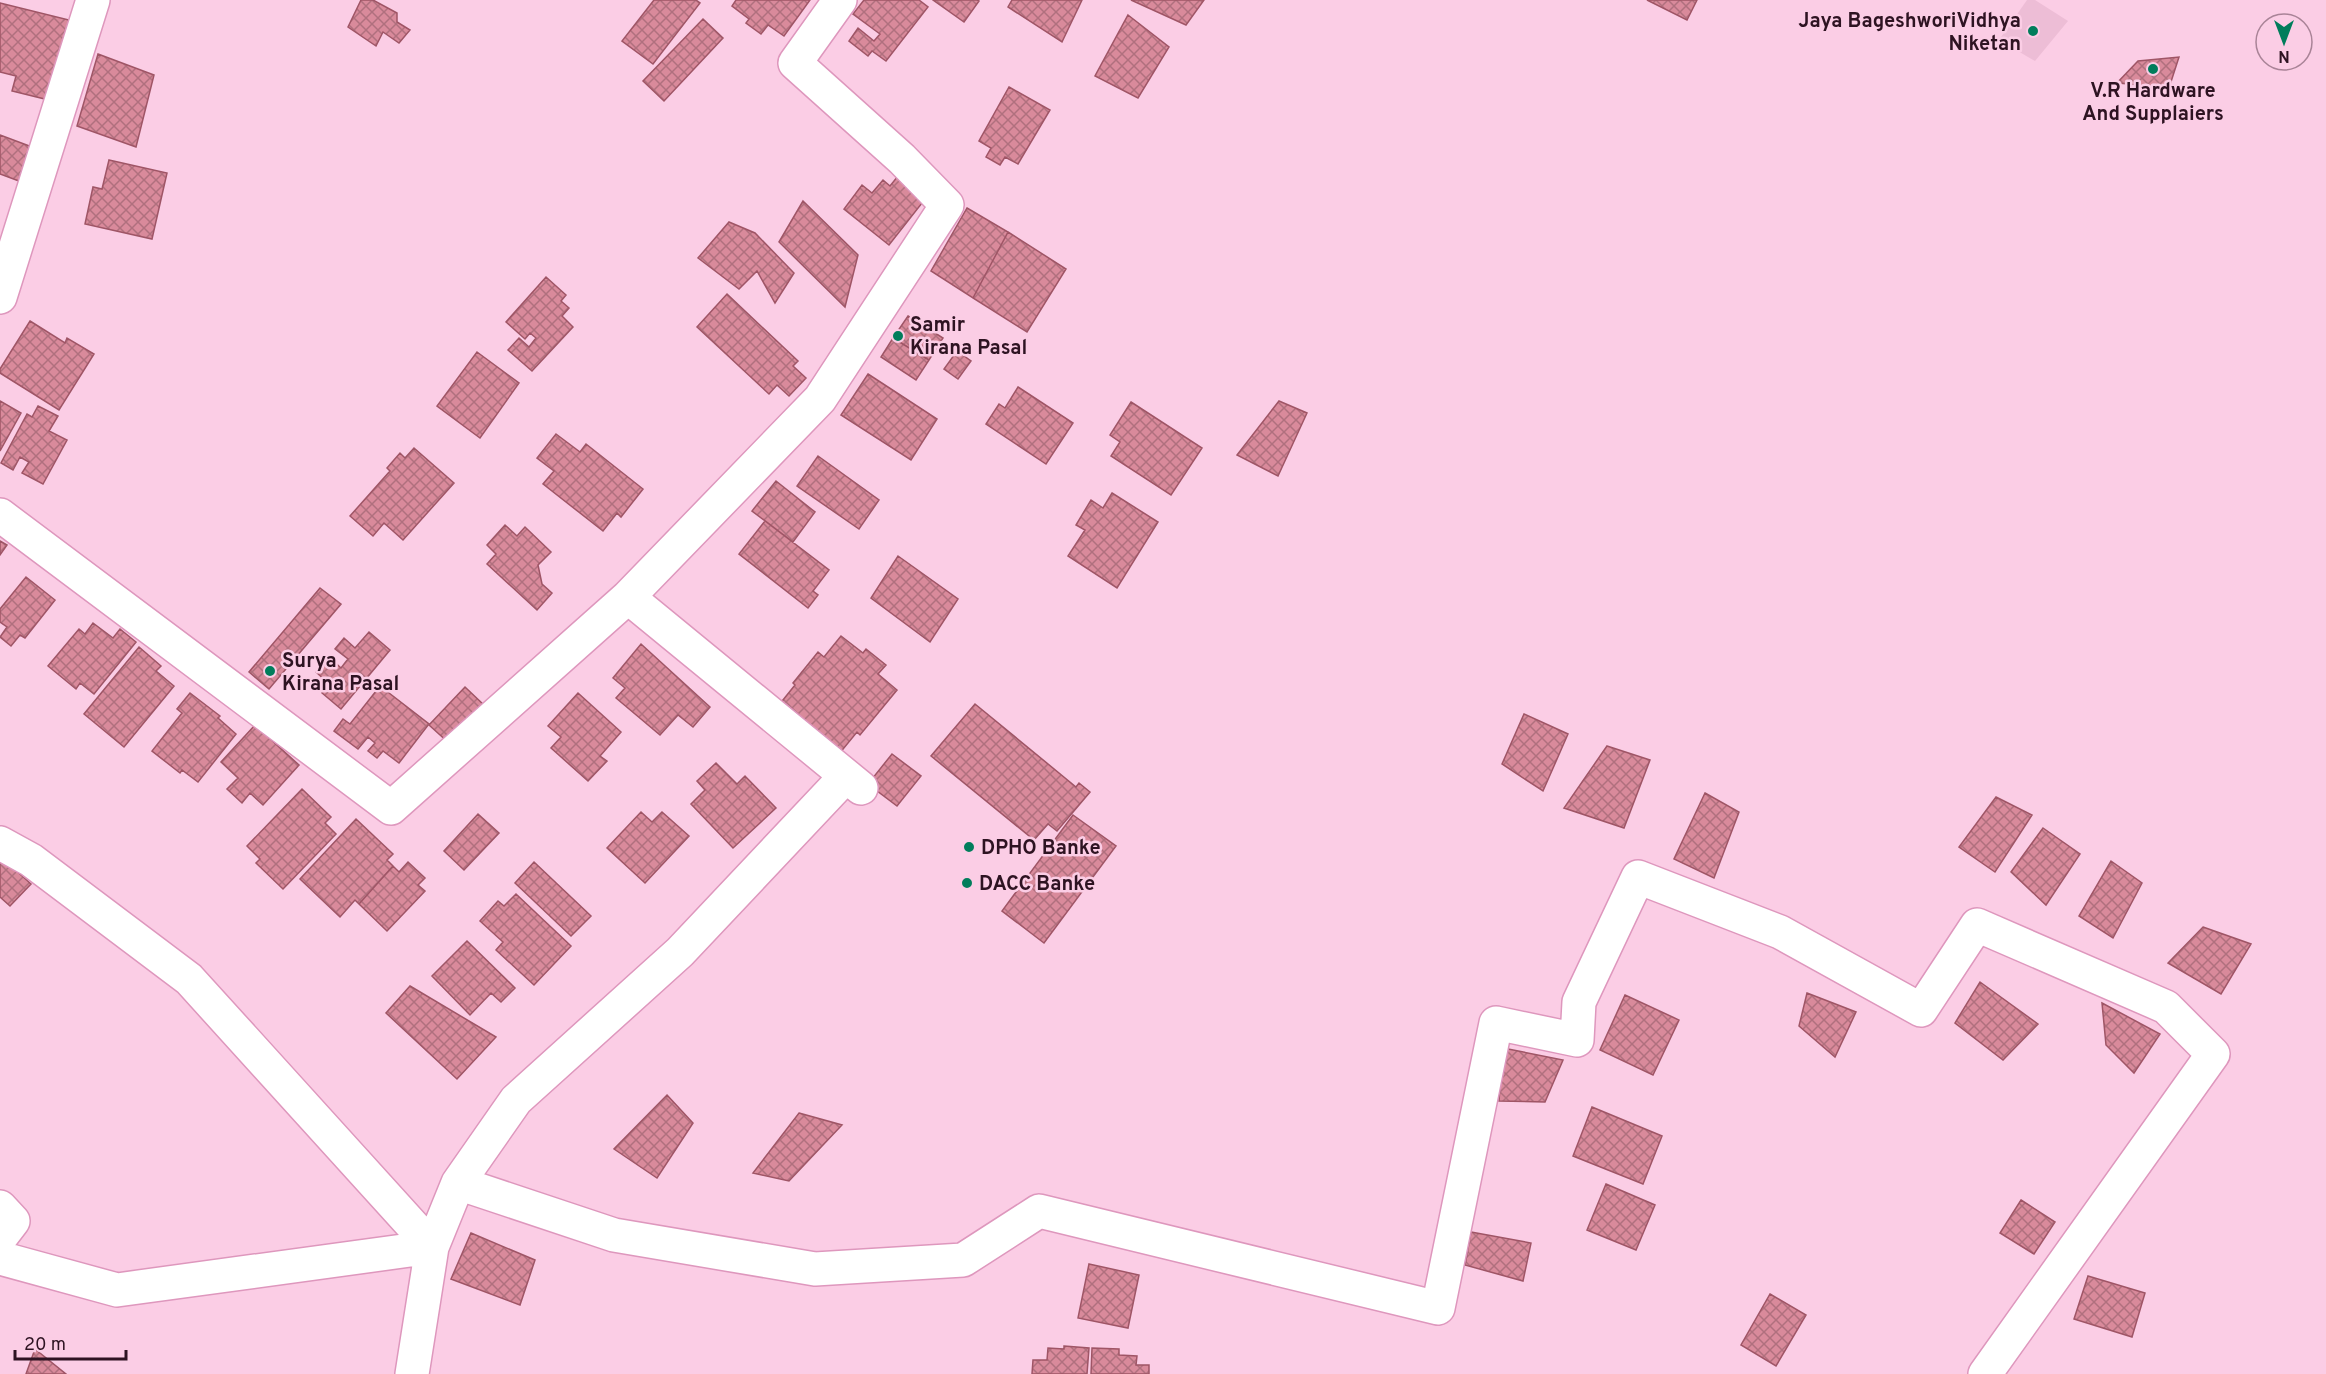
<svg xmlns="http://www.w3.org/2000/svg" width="2326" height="1374" viewBox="0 0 2326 1374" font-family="Overpass,sans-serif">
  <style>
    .built { fill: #edbdd6 }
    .building { fill: url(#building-cross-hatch); stroke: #9f5566; stroke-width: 1.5 }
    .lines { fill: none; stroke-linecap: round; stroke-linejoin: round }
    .minor-casing { stroke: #de97bd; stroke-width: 36 }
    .minor { stroke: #fff; stroke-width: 33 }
    .poi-dot { fill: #017d5b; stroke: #fbcde5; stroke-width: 2 }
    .labels { text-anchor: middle; stroke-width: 5; stroke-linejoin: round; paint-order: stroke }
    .poi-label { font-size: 20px; font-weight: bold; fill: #2e1322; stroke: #fbcde5; text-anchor: start }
  </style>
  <defs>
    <pattern id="building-cross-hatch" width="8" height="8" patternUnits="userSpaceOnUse" patternTransform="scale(1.5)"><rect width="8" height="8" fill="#d98a9b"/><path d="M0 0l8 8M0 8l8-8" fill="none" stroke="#b0707e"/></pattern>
  </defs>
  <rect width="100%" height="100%" fill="#fbcde5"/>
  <!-- built -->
  <path class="built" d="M2027,0H2035L2068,21L2035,61L1999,40Z"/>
  <!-- building -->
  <path class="building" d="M361,0H373L397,13V22L410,30L399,43L383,32L376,46L348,27Z
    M654,0H696L700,3L653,64L622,41Z
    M736,0H810L784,36L768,25L761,34L746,23L749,19L732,6Z
    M864,0H919L928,7L886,61L872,51L868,56L849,41L858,28L874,41L880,34L853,14Z
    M933,0H977L979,1L964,22Z
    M1012,0H1082L1062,42L1008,7Z
    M1131,0H1204L1186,25Z
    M1647,0H1697L1687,20Z
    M0,3L73,21L53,101L12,91L16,76L0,72Z
    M1128,15L1169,47L1138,98L1095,76Z
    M703,19L723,38L664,101L643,81Z
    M98,54L154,75L136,147L77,126Z
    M2179,57L2169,88L2117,83L2138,61Z
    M1009,87L1050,110L1018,164L1005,157L1000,165L986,157L991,148L979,141Z
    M0,135L32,147L19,181L0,174Z
    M109,160L167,173L152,239L85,224L93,187L102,189Z
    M898,176L926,198L889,245L844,209L862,185L872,193L883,180L890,186Z
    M803,201L858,255L845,307L779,242Z
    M967,208L1008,232L973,298L931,271Z
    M729,222L755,233L794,273L775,303L757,271L739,289L698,258Z
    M1008,232L1066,269L1027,332L973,298Z
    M546,277L566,295L561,301L569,308L562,316L573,327L532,371L508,350L519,338L529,347L536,338L530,333L525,339L506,322Z
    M727,294L798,361L793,366L806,378L789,396L777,385L769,394L697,327Z
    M908,316L943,338L929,360L893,338Z
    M30,321L65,343L67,338L94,354L59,410L0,373V369Z
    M893,338L929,360L916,380L881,357Z
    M957,351L971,361L958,379L944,369Z
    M477,352L519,383L480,438L437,406Z
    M868,374L937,419L911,460L841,415Z
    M1018,387L1073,423L1046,464L986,424L999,404L1005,408Z
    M0,401L21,413L0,451Z
    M1279,401L1307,413L1278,476L1237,455Z
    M1131,402L1202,448L1171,495L1111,456L1120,442L1110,435Z
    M38,406L58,416L49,431L67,440L43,484L22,473L29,462L20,457L13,470L1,463L27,414L32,417Z
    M556,434L580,452L586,444L643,489L621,517L617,513L603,531L543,484L554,471L537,458Z
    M414,448L454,483L403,540L384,523L373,536L350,516L390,471L387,468L400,453L405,458Z
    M818,456L879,500L859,529L797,486Z
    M776,481L815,512L793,542L752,511Z
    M1112,493L1158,522L1117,588L1068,556L1085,530L1076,525L1091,500L1103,508Z
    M765,521L829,570L813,591L818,595L808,608L739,554Z
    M505,525L517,536L525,527L551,552L538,565L542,584L552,593L537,610L487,564L496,554L487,545Z
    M0,541L7,545L0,555Z
    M898,556L958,599L930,642L871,598Z
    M26,577L55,600L25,638L20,635L11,646L0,637L7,627L0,622V609Z
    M320,588L341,604L269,689L249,672Z
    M93,623L113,638L120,629L136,642L94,694L80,683L76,689L48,666L79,629L85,634Z
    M369,632L390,650L341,709L322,693L329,684L316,672L329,657L341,668L348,659L335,649L344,638L355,648Z
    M841,636L863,653L866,649L886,665L878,674L897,690L860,735L857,732L839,754L779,705L795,685L793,683L818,652L824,657Z
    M641,644L710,707L693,727L678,715L660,735L616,698L625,688L613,678Z
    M139,647L161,666L156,671L174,686L124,747L84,714Z
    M380,686L429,724L399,763L383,751L377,758L368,751L375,743L368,737L358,749L334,731L343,719L350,724Z
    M465,687L485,706L450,744L429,725Z
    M190,693L220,716L218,718L236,734L198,782L182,770L180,773L152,751L182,713L177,709Z
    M578,693L621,732L600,756L607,761L588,781L551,748L561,737L548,726Z
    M975,704L1076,787L1079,783L1090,792L1057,831L1048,824L1034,840L931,756Z
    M1524,714L1568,734L1543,791L1502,764Z
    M255,725L299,765L263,805L250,793L242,803L227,789L238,778L221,762Z
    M1607,746L1650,760L1624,828L1564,808Z
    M892,754L921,776L897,806L868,784Z
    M716,763L737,784L745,776L776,808L733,848L691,804L705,790L697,781Z
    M302,789L331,817L325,823L336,834L283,889L256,863L260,859L247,846Z
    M1705,793L1739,812L1714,878L1674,859Z
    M1996,797L2032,815L1995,872L1959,847Z
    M641,812L652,822L662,812L689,836L645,883L607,848Z
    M478,814L499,833L464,870L444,851Z
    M1073,815L1116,846L1044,943L1002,911Z
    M356,819L393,854L387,860L393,866L359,904L355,900L340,917L300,879Z
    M2043,828L2080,854L2046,905L2011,872Z
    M0,856L31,884L10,906L0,897Z
    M2111,861L2142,883L2113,938L2079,916Z
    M408,862L425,878L418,885L425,891L387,931L359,904L393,866L399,872Z
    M534,862L591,916L571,936L515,883Z
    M516,894L571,946L534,985L496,950L503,942L480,921L498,901L504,906Z
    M2203,927L2251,944L2221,994L2168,963Z
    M467,941L515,988L501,1002L491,993L470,1015L432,976Z
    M1980,982L2038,1024L2003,1060L1955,1023Z
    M410,986L496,1037L457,1079L386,1013Z
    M1807,993L1856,1012L1835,1057L1799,1026Z
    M1625,995L1679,1020L1653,1075L1600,1050Z
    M2102,1003L2160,1034L2134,1073L2106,1045Z
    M1503,1048L1563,1060L1545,1102L1499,1101Z
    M667,1095L693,1123L657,1178L614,1149Z
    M1592,1107L1662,1136L1643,1184L1573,1156Z
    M799,1113L842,1125L789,1181L753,1173Z
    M1606,1184L1655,1205L1636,1250L1587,1230Z
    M2021,1200L2055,1222L2034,1254L2000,1233Z
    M1471,1232L1531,1243L1523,1281L1465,1265Z
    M471,1233L535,1260L520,1305L451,1279Z
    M1089,1264L1139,1275L1128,1328L1078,1318Z
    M2088,1276L2145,1293L2132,1337L2074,1319Z
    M1770,1294L1806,1315L1776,1366L1741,1345Z
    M1064,1346L1089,1348L1087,1374H1032L1033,1360H1047L1048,1348L1064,1349Z
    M1092,1348L1119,1349V1355L1137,1356L1136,1365H1149V1374H1091Z
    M35,1349L66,1374H26Z"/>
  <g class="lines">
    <!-- minor casing -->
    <g class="minor-casing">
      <path id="minor" d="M0,297L93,0
        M0,515L391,808L628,597L861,788
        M628,597L820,399L947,205L902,159L795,63L840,0
        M0,843L31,860L189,979L432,1247L117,1290L0,1258
        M458,1183L614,1235L815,1269L963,1260L1039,1211L1438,1308L1496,1023L1577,1040L1579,1002L1638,877L1780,932L1921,1010L1977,925L2166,1007L2213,1054L1985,1374
        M0,1207L13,1221L0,1238
        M412,1374L432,1247L458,1183L516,1100L680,952L846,776"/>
    </g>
    <!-- minor -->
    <use href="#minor" class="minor"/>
  </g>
  <!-- markers -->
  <g class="poi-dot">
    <circle cx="2033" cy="31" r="6"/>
    <circle cx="2153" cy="69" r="6"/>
    <circle cx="898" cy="336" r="6"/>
    <circle cx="270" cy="671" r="6"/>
    <circle cx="969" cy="847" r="6"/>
    <circle cx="967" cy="883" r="6"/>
  </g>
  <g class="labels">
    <!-- poi labels -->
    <g class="poi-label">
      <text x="2021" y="27" text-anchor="end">Jaya BageshworiVidhya<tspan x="2021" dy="23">Niketan</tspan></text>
      <text x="2153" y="97" text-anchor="middle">V.R Hardware<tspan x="2153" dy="23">And Supplaiers</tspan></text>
      <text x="910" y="331">Samir<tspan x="910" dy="23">Kirana Pasal</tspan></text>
      <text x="282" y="667">Surya<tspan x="282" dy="23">Kirana Pasal</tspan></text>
      <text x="981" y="854">DPHO Banke</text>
      <text x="979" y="890">DACC Banke</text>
    </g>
  </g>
  <!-- north arrow -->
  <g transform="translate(2284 42) rotate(180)"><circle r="28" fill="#fbcde5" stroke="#a98397" stroke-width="1.5"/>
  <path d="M0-4.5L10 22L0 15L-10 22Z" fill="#017d5b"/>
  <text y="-9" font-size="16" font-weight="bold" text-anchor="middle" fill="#2e1322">N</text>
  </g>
  <!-- scale -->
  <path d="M15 1350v9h111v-9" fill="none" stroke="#2e1322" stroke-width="3"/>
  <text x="24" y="1350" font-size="18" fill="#2e1322" stroke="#fbcde5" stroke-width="4.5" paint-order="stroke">20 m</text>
</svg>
